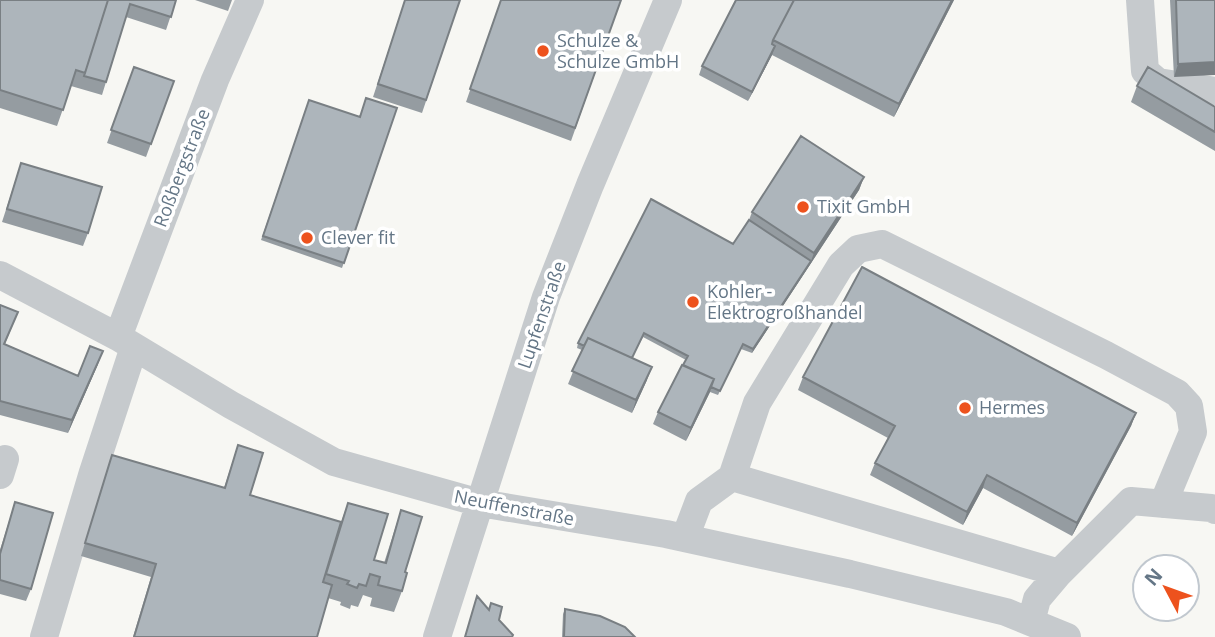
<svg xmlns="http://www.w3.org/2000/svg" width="1215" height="637" viewBox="0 0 1215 637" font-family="'Open Sans',sans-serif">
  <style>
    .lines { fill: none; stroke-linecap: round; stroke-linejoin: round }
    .minor { stroke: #c6cacd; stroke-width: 28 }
    .wall { fill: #959ca1 }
    .shaded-wall { fill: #797f83 }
    .building { fill: #adb5bb; stroke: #797f83; stroke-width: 2 }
    .poi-dot { fill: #ed521d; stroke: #fff; stroke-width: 2.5 }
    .labels { text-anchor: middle; stroke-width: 7; stroke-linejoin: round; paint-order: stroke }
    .poi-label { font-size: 18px; fill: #647686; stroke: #fff; text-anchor: start }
    .street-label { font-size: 18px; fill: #647686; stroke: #fff }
  </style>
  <rect width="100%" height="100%" fill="#f7f7f3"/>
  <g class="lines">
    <!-- minor -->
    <path class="minor" d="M1140,0L1145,71L1158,82L1215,91
      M0,275L118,337L231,405L334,462L480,503L666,534L850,574L1006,612L1067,637
      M118,337L215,80L250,0
      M0,475L5,459
      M732,477L757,403L841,265L858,249L882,244L1106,355L1177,393L1189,406L1193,432L1163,504
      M685,538L699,501L732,477L1059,573L1037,599L1031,622
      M1059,573L1131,501L1211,508L1215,510
      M44,637L93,472L134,347
      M437,637L546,297L590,185L668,0"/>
  </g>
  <!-- wall -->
  <path class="wall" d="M0,0H176L166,30L126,17L102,95L71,86L57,126L0,108Z
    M195,0H232L228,11Z
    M405,0H460L422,113L373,97Z
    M501,0H621L571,141L466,102Z
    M736,0H954L894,117L772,55L748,101L699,75L702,66Z
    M1170,0H1215L1174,77Z
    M134,67L174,81L146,157L107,143Z
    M1137,86L1215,107V151L1131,102Z
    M309,100L359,117L397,108L342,268L261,240Z
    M21,163L88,233L83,246L2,222Z
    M864,177L859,190L752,353L741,349L718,395L710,392L686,441L653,424L658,412L686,360L643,337L632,358L647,380L632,413L568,384L582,350L577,348L578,343L733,244L749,220L752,212Z
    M0,305L18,312L5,344L78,376L98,364L68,433L0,415Z
    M803,377L1136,413L1131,426L1072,536L983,488L963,525L870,475L875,463L888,438L798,390Z
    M238,445L250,495L341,522L348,503L374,560L384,563L401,510L405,572L402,591L394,612L370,606L372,598L363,595L358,607L351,605L350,609L340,605L341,602L328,598L317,637H133L151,577L81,556L112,455L224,488Z
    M15,502L31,589L26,601L0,594V550Z
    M565,609L635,637H562L563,614Z"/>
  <!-- shaded-wall -->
  <path class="shaded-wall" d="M952,0H954L894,117L899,104Z
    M775,46L772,55L748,101L752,92Z
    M1215,62V75L1174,77L1178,64Z
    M864,177L859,190L752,353L753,349L811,261L814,253Z
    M103,351L98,364L68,433L72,420Z
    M652,367L647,380L632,413L636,400Z
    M714,379L710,392L686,441L691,428Z
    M1136,413L1131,426L1072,536L1077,523Z
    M987,475L983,488L963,525L967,512Z"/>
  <!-- building -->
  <path class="building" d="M0,0H108L85,73L76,70L63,110L0,90Z
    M108,0H176L171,17L130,4L106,82L84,76Z
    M405,0H460L426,100L378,84Z
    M501,0H621L575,128L470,89Z
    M736,0H794L773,40L772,44L775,46L752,92L702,66Z
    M794,0H952L899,104L773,40Z
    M1176,0H1215V62L1178,64Z
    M134,67L174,81L151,144L111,130Z
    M1148,67L1215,107V132L1137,86Z
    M366,98L397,108L344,263L263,236L309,100L360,117Z
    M801,136L864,177L814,253L752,212Z
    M21,163L102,187L88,233L7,209Z
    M651,199L733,244L749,220L811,261L753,349L743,344L720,391L711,387L714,379L683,365L688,356L644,333L632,358L588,338L584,346L578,343Z
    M862,267L1136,413L1077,523L987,475L967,512L875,463L895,426L803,377Z
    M0,305L18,312L4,344L78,376L90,346L103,351L72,420L0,401Z
    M588,338L652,367L636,400L572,371Z
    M682,365L714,379L691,428L658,412Z
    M238,445L263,453L250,495L341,522L323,582L332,585L317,637H134L156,564L85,543L112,455L225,488Z
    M15,502L53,513L31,589L0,580V554Z
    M348,503L388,514L374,560L386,563L401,510L422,517L405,572L407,573L402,591L378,585L380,577L370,574L366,586L359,584L357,588L347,584L349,581L326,574Z
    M477,596L489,610L491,603L502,607L499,620L513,635L512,637H465Z
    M565,609L600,616L625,627L635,637H564Z"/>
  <!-- markers -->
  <g class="poi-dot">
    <circle cx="543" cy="51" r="7"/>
    <circle cx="803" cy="207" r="7"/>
    <circle cx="307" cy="238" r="7"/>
    <circle cx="693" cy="302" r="7"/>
    <circle cx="965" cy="408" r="7"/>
  </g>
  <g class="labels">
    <!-- poi labels -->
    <g class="poi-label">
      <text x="557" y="47">Schulze &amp;<tspan x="557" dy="21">Schulze GmbH</tspan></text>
      <text x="817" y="213">Tixit GmbH</text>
      <text x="321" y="244">Clever fit</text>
      <text x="707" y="298">Kohler -<tspan x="707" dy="21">Elektrogroßhandel</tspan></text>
      <text x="979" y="414">Hermes</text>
    </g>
    <!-- street labels -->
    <g class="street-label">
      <text transform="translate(182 168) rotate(-69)" y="6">Roßbergstraße</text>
      <text transform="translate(542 315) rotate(-71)" y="6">Lupfenstraße</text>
      <text transform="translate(514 508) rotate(11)" y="6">Neuffenstraße</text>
    </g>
  </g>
  <!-- north arrow -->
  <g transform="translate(1166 588) rotate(311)"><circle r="33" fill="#ffffff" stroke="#c1c8cf" stroke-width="2"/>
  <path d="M0-5L12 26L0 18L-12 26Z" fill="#ed521d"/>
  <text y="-10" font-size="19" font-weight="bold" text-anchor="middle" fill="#647686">N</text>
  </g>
</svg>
